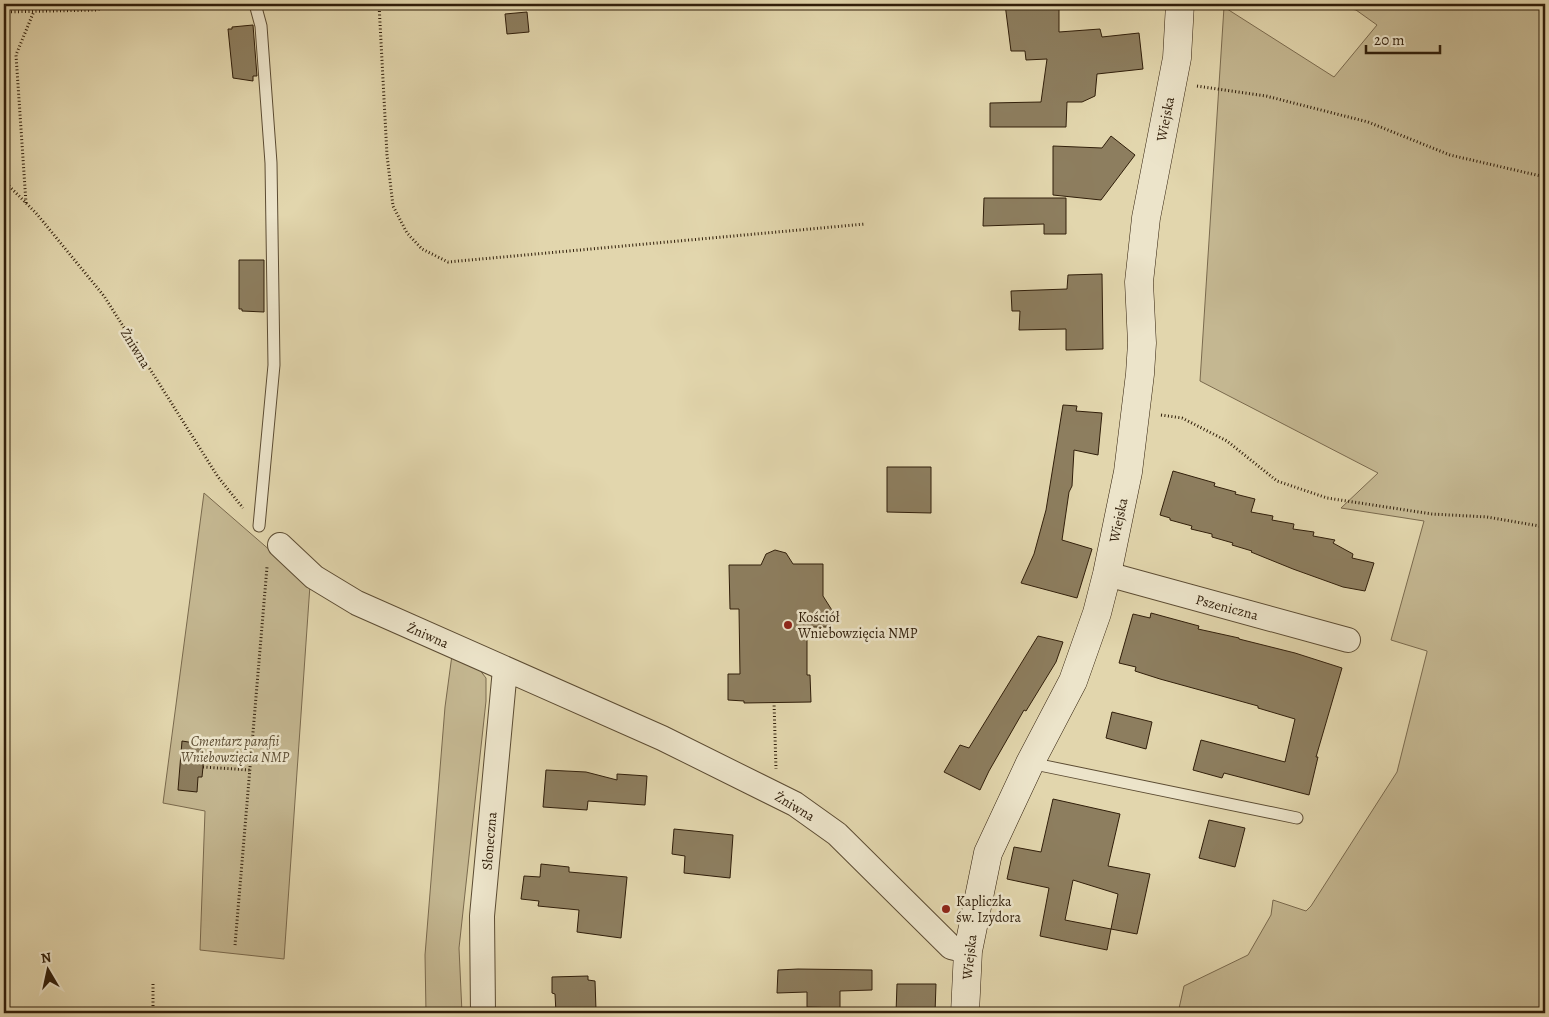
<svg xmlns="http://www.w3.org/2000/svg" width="1549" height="1017" viewBox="0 0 1549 1017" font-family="Alegreya,serif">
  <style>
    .green { fill: #c4b791; stroke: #7a6a4e }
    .building { fill: #8d7e5f; stroke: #301e0a }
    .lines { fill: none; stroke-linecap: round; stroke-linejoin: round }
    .lane-casing { stroke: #5c4c33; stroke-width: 13 }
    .street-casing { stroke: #5c4c33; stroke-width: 26 }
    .secondary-casing { stroke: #301e0a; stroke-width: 29 }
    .path { stroke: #301e0a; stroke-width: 3; stroke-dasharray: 1 2.5; stroke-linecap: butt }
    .lane { stroke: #ece4ca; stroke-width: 11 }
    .street { stroke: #ece4ca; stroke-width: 24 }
    .secondary { stroke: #ece4ca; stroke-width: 28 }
    .poi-dot { fill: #8f2418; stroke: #ece4ca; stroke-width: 2 }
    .labels { text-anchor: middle; stroke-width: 5; stroke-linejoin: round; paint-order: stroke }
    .street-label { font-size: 14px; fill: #301e0a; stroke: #ece4ca }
    .poi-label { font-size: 14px; fill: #301e0a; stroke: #ece4ca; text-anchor: start }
    .park-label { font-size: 14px; font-style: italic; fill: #5c4c32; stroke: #ece4ca }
  </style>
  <rect width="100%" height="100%" fill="#e2d6ad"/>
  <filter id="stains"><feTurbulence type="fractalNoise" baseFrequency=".004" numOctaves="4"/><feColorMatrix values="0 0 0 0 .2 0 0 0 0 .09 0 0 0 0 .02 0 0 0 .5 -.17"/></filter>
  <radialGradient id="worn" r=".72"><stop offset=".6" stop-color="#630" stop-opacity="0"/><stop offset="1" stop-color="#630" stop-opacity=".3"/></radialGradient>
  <!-- green -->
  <path class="green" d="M1336,4H1545V1013H1178L1184,986L1248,955L1271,915L1273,900L1306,911L1311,906L1397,772L1427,652V651L1391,640L1424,521L1341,508L1378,473L1200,381L1224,7L1334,77L1377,25L1356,10L1335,5Z
    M204,493L310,585L284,959L200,950L205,811L163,803Z
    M452,655L479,669L486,678V701L459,948L462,1013H426L425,955L445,707Z"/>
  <!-- building -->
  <path class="building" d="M1005,4H1059V32L1100,29L1102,37L1139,33L1143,69L1097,74L1095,96L1082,102H1067L1066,127H990V103L1041,102L1047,59L1026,60L1025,51H1011Z
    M527,12L529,32L507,34L505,14Z
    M253,25L257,76H253V81L233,78L228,29H232V27Z
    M1111,136L1135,155L1101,200L1053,195V146L1102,148Z
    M984,198H1066V234H1044V224L983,226Z
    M239,260H264V312L242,311V309H239Z
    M1102,274L1103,349L1066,350V329L1019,330L1020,311H1012L1011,291L1067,289L1068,275Z
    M1063,405L1077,406L1076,411L1102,413L1098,455L1074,450L1072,486L1069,492L1062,540L1092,549L1077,598L1021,583L1034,554L1046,510Z
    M887,467H931V513L887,512Z
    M1173,471L1215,483L1214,486L1236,492L1235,494L1255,499L1251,512L1273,516L1272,520L1294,524L1293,529L1314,532L1313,536L1335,540L1333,543L1353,554L1352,558L1374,563L1365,591L1343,587L1293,569L1251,552L1252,551L1232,545L1233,543L1212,537V534L1191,529L1192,526L1170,520V518L1160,515Z
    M775,550L786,553L793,564H823V596L835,615L834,622L828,627H807V675H810L811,702L744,703V701L728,700V674H740L739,609H730L729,565H761L766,554Z
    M1151,613L1199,626L1198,629L1239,638V639L1295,653L1342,668L1316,757H1318L1309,795L1224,773L1222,778L1193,770L1201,740L1285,762L1295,719L1258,708V706L1160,679L1135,671L1136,667L1119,663L1133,614L1150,618Z
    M1038,636L1063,642L1056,662L1026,711L1024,710L989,771L980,790L944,772L960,745L969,748Z
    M1112,712L1152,722L1146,749L1106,738Z
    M182,741L201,744L200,758L203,759V767L202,777H198L197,792L178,790Z
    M546,770L586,772L617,780V774L647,776L645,805L588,801L587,810L543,807Z
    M1053,799L1120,814L1108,866L1150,874L1137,934L1111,929L1118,894L1073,880L1065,920L1111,929L1107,950L1040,936L1049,888L1007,879L1014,847L1041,852Z
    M1209,820L1245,828L1235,867L1199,858Z
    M674,829L733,835L730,878L684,873L685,856L672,854Z
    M541,864L569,867V872L627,877L621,938L577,932L579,910L538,906L539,901L521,899L524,876L540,877Z
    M798,969L872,970V990L840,991V1008L807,1007V992L777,993L778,970Z
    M588,976V980L595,981L596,1010L589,1013H556L555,994L552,993V977Z
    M897,984H936L935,1013H896Z"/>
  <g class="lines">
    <!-- lane casing -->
    <g class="lane-casing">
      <path id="lane" d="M255,4L261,26L271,163L274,365L259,526
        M1030,763L1297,818"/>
    </g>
    <!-- street casing -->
    <g class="street-casing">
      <path id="street" d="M280,545L314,577L357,603L662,738L795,804L837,834L951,947L968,951
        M1107,574L1348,640
        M483,1013L482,916L505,669"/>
    </g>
    <!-- secondary casing -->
    <g class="secondary-casing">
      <path id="secondary" d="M965,1013L968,951L988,853L1030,763L1073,681L1097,613L1107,574L1128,472L1140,374L1142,343L1139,282L1146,218L1177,58L1180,4"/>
    </g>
    <!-- path -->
    <path class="path" d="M379,4L387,155L393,206L407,233L422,249L448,262L865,224
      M4,12L96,10L120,4
      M1197,86L1266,96L1368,122L1450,155L1545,177
      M4,181L36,213L104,296L218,477L243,508
      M26,203L16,55L34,11
      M1161,415L1182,418L1227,441L1277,481L1327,498L1432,514L1487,517L1545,527
      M774,702L776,769
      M203,767L250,770
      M235,945L267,567
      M153,984V1013"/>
    <!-- lane -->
    <use href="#lane" class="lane"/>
    <!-- street -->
    <use href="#street" class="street"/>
    <!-- secondary -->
    <use href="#secondary" class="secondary"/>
  </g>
  <!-- markers -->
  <g class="poi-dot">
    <circle cx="788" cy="625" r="5"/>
    <circle cx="946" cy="909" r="5"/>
  </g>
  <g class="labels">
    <!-- street labels -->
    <g class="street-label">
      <text transform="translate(1165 119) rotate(-79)" y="5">Wiejska</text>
      <text transform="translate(136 348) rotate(58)" y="5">Żniwna</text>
      <text transform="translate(1118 520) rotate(-78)" y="5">Wiejska</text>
      <text transform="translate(1227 607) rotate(15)" y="5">Pszeniczna</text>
      <text transform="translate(428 635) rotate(24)" y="5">Żniwna</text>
      <text transform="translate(795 806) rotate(31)" y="5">Żniwna</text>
      <text transform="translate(489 841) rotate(-85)" y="5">Słoneczna</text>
      <text transform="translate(969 957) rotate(-84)" y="5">Wiejska</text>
    </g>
    <!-- poi labels -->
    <g class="poi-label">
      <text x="798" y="622">Kościół<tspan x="798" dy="16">Wniebowzięcia NMP</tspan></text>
      <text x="956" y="906">Kapliczka<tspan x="956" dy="16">św. Izydora</tspan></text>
    </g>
    <!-- park labels -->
    <g class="park-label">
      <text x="235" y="746">Cmentarz parafii<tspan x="235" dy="16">Wniebowzięcia NMP</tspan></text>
    </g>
  </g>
  <!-- margin -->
  <rect width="1549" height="1017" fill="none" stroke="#e2d6ad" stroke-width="20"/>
  <rect x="5" y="5" width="1539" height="1007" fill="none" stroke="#301e0a" stroke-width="2.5"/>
  <rect x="10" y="10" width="1529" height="997" fill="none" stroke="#301e0a"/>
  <!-- north arrow -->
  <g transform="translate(48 970) rotate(351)" stroke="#ece4ca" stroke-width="4" paint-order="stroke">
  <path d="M0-4L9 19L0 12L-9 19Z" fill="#301e0a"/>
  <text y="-8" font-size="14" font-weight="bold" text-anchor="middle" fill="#301e0a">N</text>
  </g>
  <!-- scale -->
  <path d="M1366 45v8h74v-8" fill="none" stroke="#301e0a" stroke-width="2.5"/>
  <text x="1374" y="45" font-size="15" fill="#301e0a" stroke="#ece4ca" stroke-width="4" paint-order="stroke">20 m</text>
  <rect width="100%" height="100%" filter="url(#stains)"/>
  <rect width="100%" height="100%" fill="url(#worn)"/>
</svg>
